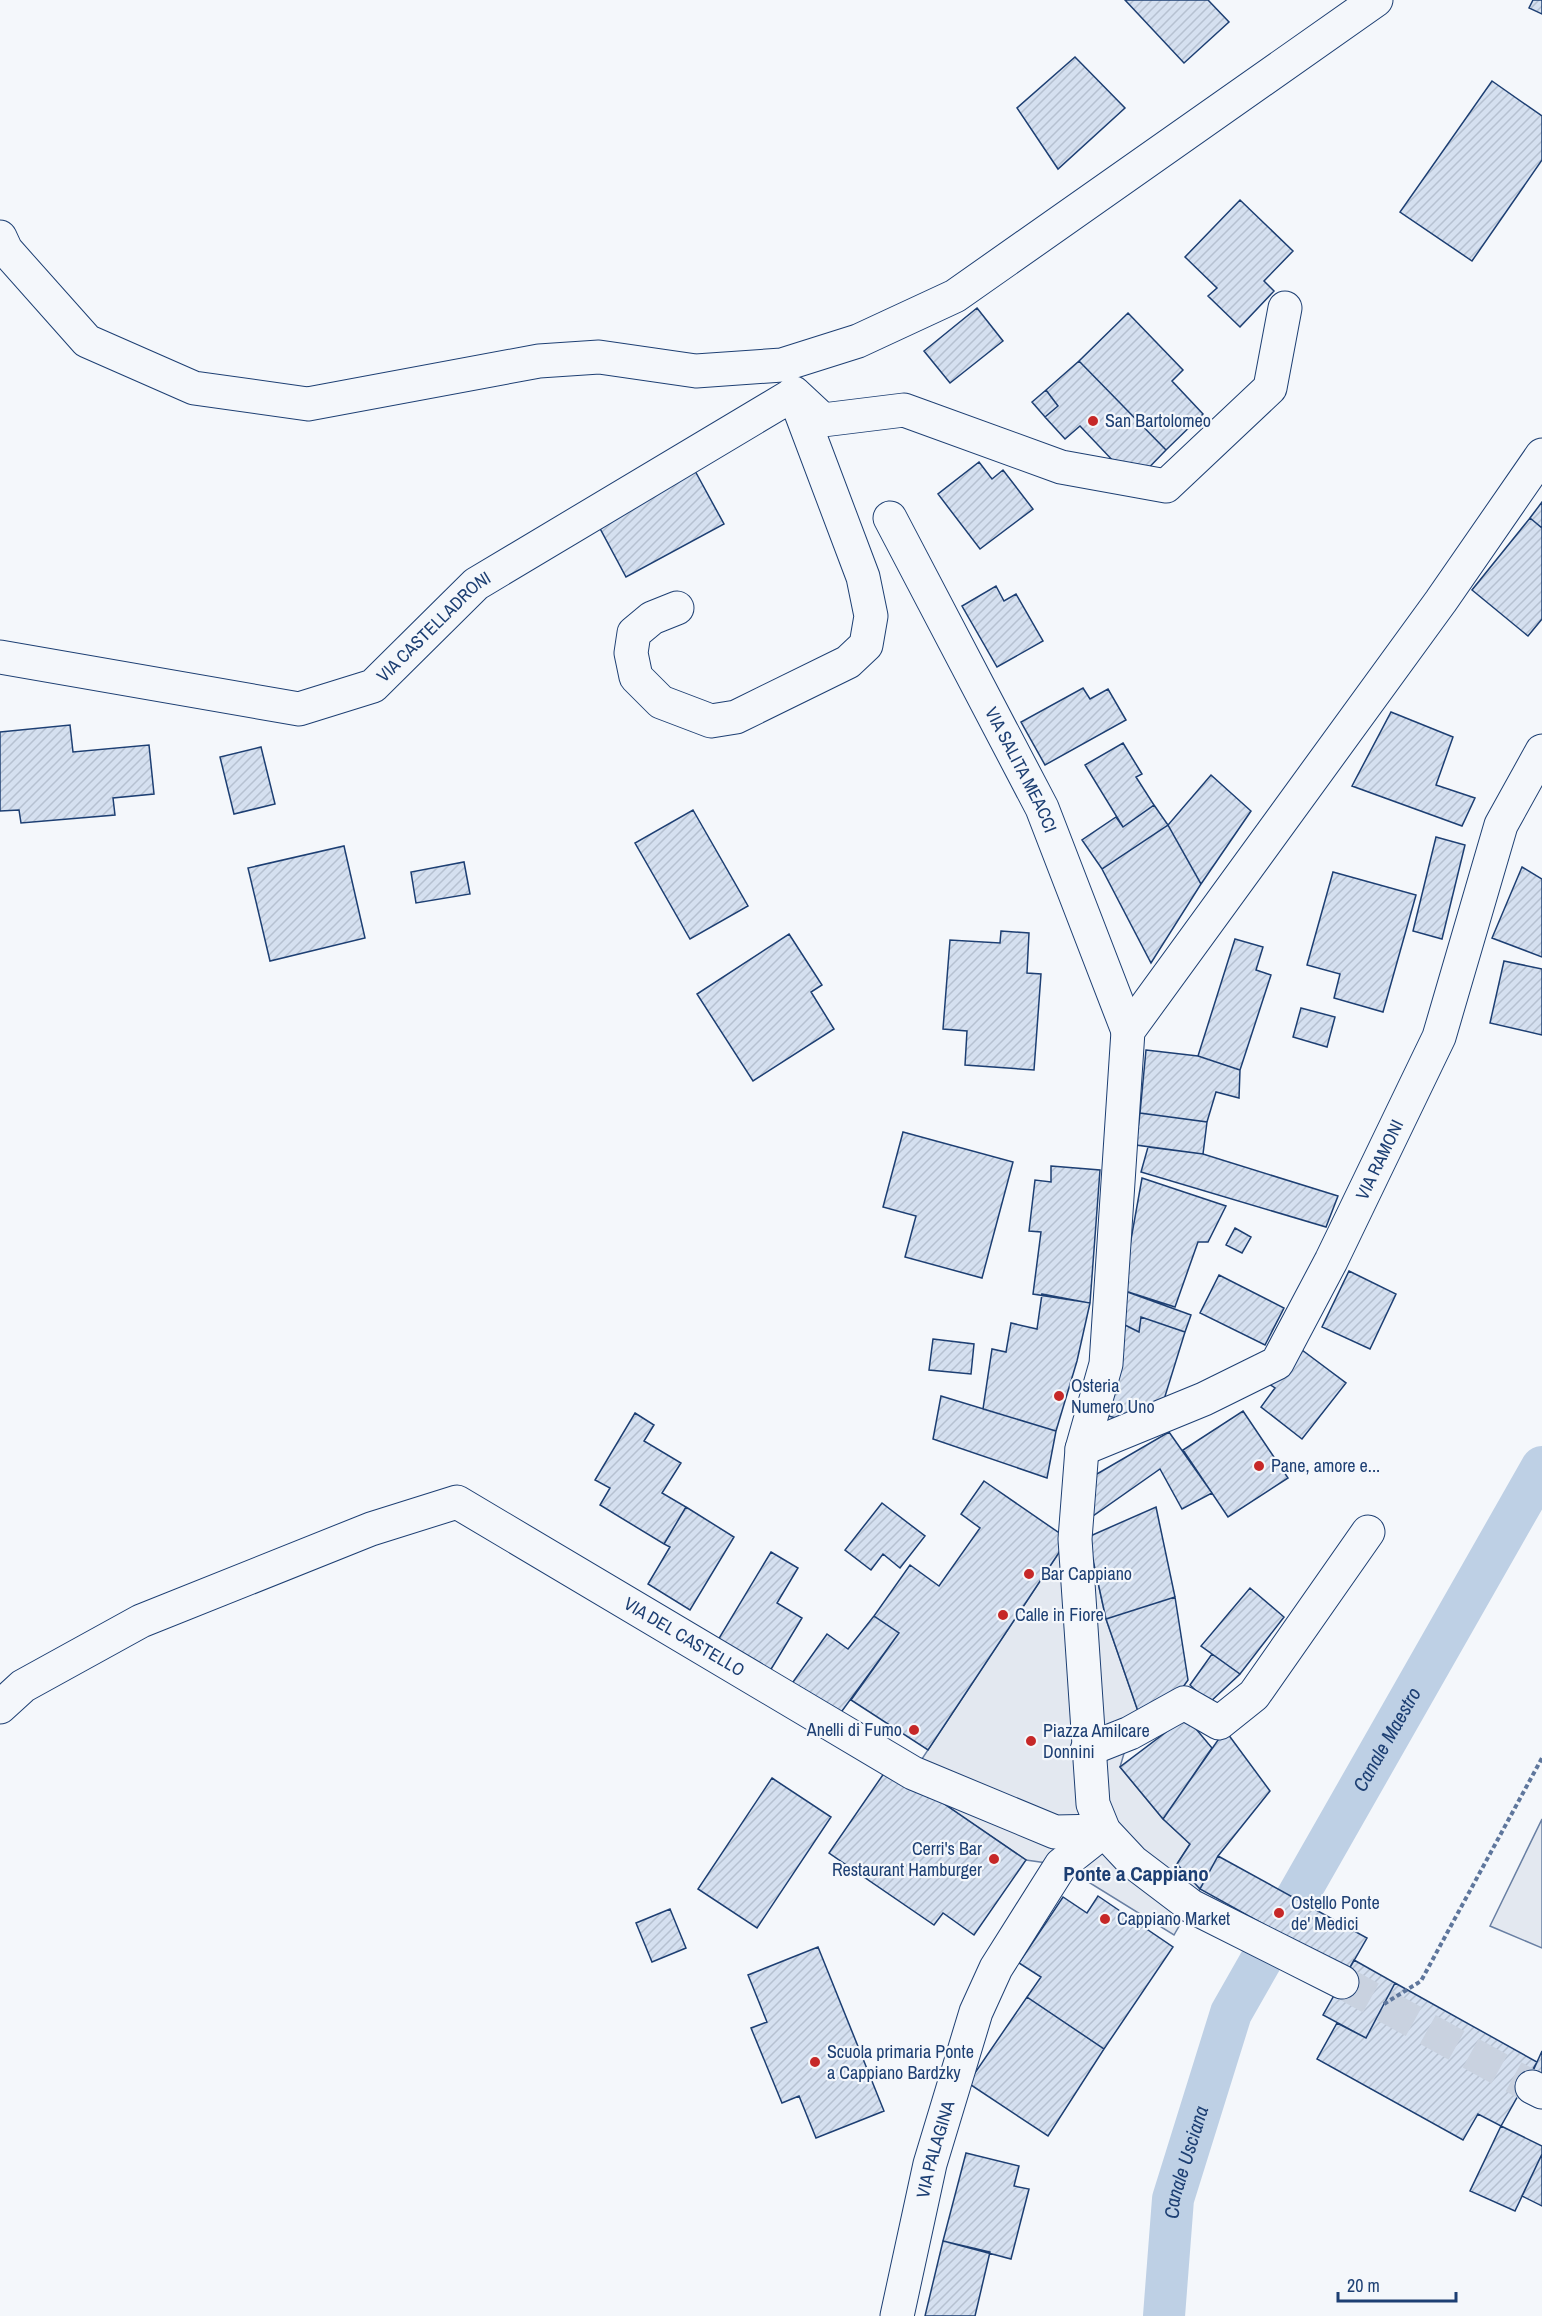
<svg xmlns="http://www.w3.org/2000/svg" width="1542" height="2316" viewBox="0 0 1542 2316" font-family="'Archivo Narrow',sans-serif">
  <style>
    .parking { fill: #e3e8f0; stroke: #687fa3; stroke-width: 1.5 }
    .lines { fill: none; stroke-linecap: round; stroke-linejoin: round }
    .canal { stroke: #bed0e5; stroke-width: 42 }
    .building { fill: url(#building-hatch); stroke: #1d3f73; stroke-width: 1.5 }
    .minor-tunnel { stroke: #c9d2e0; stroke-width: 33; stroke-dasharray: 33 16; stroke-linecap: butt }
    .minor-casing { stroke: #1d3f73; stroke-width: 35 }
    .path { stroke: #5e769c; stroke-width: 4; stroke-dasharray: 4.5 3; stroke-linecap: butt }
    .minor { stroke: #f4f7fb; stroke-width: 33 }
    .poi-dot { fill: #c62828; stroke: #f4f7fb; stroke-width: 2 }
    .labels { text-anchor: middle; stroke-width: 4.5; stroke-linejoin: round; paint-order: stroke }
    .poi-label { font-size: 18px; fill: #1d3f73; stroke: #f4f7fb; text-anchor: start }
    .street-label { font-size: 18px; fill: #1d3f73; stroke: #f4f7fb }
    .water-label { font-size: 20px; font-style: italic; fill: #1d3f73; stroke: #f4f7fb }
    .quarter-label { font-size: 21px; font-weight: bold; fill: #1d3f73; stroke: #f4f7fb }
  </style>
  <defs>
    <pattern id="building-hatch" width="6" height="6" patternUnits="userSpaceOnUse" patternTransform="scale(1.5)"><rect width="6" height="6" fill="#d5e0f0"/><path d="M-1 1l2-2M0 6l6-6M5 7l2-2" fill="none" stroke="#b6c1d1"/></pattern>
  </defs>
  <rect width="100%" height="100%" fill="#f4f7fb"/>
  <!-- parking -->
  <path class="parking" d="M1088,1537L1106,1619L1141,1720L1130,1733L1120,1767L1163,1819L1190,1844L1177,1864L1200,1889L1174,1935L1061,1865L1026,1860L908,1780L1068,1539Z
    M1542,1819V1948L1490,1926Z"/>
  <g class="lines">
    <!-- canal -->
    <path class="canal" id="s1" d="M1164,2316L1173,2199L1231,2013L1542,1467"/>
  </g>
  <!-- building -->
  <path class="building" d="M1125,0H1208L1229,22L1184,63Z
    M1533,0H1542V14L1529,8Z
    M1075,57L1125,108L1058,169L1017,108Z
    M1492,81L1542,116V160L1472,261L1400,212Z
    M1240,200L1293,251L1264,281L1274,291L1240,327L1208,296L1217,288L1185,257Z
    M977,308L1003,341L950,383L924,351Z
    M1128,313L1183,370L1172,381L1203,414L1166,450L1079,361Z
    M1079,361L1166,450L1134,483L1080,426L1065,439L1045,417L1058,406L1046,390Z
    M1046,390L1058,406L1045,417L1032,402Z
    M979,462L992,479L1003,470L1033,509L980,549L938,494Z
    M694,469L724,524L626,577L596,521Z
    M1542,502V528L1530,518Z
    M1530,518L1542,528V619L1528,636L1472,590Z
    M996,586L1004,601L1016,594L1043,641L997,667L962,606Z
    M1083,688L1090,699L1108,689L1126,720L1045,765L1021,722Z
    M1391,712L1453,737L1436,785L1475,798L1462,826L1352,786Z
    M70,725L73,752L149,745L154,794L113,798L115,815L21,823L19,810L0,811V732Z
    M1123,743L1142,774L1136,777L1154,805L1123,827L1085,765Z
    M261,747L275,804L234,814L220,757Z
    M1211,775L1251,811L1201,884L1168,825Z
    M1154,805L1168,825L1102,869L1082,840L1116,817L1123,827Z
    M693,810L748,906L690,939L635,843Z
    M1168,825L1201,884L1151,963L1102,869Z
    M1436,837L1465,845L1442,939L1413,931Z
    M344,846L365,938L270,961L248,868Z
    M464,862L470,894L416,903L411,872Z
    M1522,867L1542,879V957L1492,938Z
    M1333,872L1416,895L1383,1012L1334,998L1340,974L1307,965Z
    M1001,931L1029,933L1027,973L1041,974L1034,1070L965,1065L967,1031L943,1029L950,940L1000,943Z
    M789,934L822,985L811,992L834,1029L753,1081L697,994Z
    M1235,939L1263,947L1256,970L1271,975L1240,1070L1198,1056Z
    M1504,961L1542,969V1035L1490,1023Z
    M1301,1008L1335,1017L1327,1047L1293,1037Z
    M1146,1050L1198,1056L1240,1070L1239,1098L1216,1092L1207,1122L1140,1113Z
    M1140,1113L1207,1122L1203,1154L1136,1145Z
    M903,1132L1013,1162L982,1278L905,1257L916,1216L883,1207Z
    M1148,1147L1203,1154L1338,1196L1326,1227L1141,1172Z
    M1051,1166L1100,1170L1090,1303L1033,1294L1041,1232L1029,1231L1035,1180L1051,1182Z
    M1142,1178L1226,1206L1208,1242H1198L1175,1307L1122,1290Z
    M1235,1228L1251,1237L1242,1253L1226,1245Z
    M1349,1271L1396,1294L1370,1349L1322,1327Z
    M1219,1275L1284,1308L1265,1345L1200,1313Z
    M1122,1290L1191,1315L1185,1332L1141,1317L1139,1332L1117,1321Z
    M1042,1294L1090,1303L1077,1361L1056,1431L983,1409L992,1349L1006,1352L1011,1323L1037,1329Z
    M1141,1317L1185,1332L1162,1406L1128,1421L1100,1414L1117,1321L1139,1332Z
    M933,1339L974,1344L971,1374L929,1370Z
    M1298,1347L1346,1383L1302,1439L1261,1407L1275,1388L1269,1384Z
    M941,1396L1056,1431L1047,1478L933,1439Z
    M1243,1411L1288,1478L1228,1517L1183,1450Z
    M635,1413L654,1425L644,1441L681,1463L662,1493L686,1507L664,1544L600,1505L610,1488L595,1480Z
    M1169,1432L1212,1493L1182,1509L1160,1469L1090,1518V1478Z
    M984,1481L1068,1539L928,1750L851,1700L899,1633L874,1616L910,1565L939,1586L980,1528L961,1514Z
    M882,1503L925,1536L900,1568L883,1554L871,1570L845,1550Z
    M686,1507L734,1537L690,1610L648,1584L670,1547L664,1544Z
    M1156,1507L1175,1597L1106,1619L1088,1537Z
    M771,1552L798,1568L777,1603L802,1618L767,1676L715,1645Z
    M1250,1588L1284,1617L1240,1674L1201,1646Z
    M1175,1597L1188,1680L1171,1704L1141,1720L1106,1619Z
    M874,1616L899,1633L834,1722L788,1689L827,1634L848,1649Z
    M1212,1654L1240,1674L1209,1703L1190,1685Z
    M1186,1717L1212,1748L1163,1819L1120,1767Z
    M1225,1730L1270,1791L1218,1856L1200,1889L1177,1864L1190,1844L1163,1819Z
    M889,1766L1026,1860L974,1935L943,1913L934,1925L829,1853Z
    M772,1778L831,1817L757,1928L698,1889Z
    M1218,1856L1367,1938L1348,1971L1200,1889Z
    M1098,1896L1173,1947L1104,2049L1027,1997L1041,1977L1019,1963L1063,1897L1087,1913Z
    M670,1909L686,1948L652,1962L636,1923Z
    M818,1947L884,2111L816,2138L799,2096L782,2103L751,2028L767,2022L748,1975Z
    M1354,1960L1395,1983L1366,2038L1323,2015Z
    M1395,1983L1537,2062L1501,2126L1478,2114L1463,2140L1317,2059L1337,2023L1366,2038Z
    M1027,1997L1104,2049L1048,2136L968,2083Z
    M1542,2051V2076L1533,2071Z
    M1501,2126L1542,2146V2154L1515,2211L1470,2191Z
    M966,2153L1019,2166L1014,2186L1029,2189L1011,2259L943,2241Z
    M1542,2154V2206L1522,2196Z
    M943,2241L990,2252L975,2316H925Z"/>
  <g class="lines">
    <!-- minor-tunnel -->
    <path class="minor-tunnel" d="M1342,1982L1532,2087"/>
    <!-- minor casing -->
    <g class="minor-casing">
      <g id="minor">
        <path d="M0,237L6,250L87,341L194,388L308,404L539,361L599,357L696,371L782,365L858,341L955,296L1376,0"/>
        <path d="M794,393L823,420L904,410L1061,467L1166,486L1270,388L1285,308"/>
        <path id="s2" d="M890,518L1042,808L1128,1031"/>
        <path id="s3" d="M0,657L299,709L373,686L476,584L794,394L863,577L871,616L866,645L848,662L736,717L711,721L661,702L636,677L631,653L634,633L652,618L677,608"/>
        <path id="s4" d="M1082,1449L1204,1399L1277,1363L1331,1261L1439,1037L1501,825L1542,751"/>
        <path id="s5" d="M0,1707L23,1686L141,1621L371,1529L457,1502L913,1773L1055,1832L1104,1831"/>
        <path d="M1087,1750L1130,1733L1184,1703L1219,1723L1254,1695L1368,1532"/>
        <path d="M1342,1982L1191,1906L1133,1862L1104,1831L1093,1804L1075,1539L1082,1449L1106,1364L1128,1031L1441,601L1542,455"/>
        <path d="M1532,2087L1542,2092"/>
        <path id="s6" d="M897,2316L930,2164L976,2012L996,1968L1061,1865L1104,1831"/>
      </g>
    </g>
    <!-- path -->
    <path class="path" d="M1384,2004L1421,1981L1542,1758"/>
    <!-- minor -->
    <use href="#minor" class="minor"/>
  </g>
  <!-- markers -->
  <g class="poi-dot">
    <circle cx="1093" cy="421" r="6"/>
    <circle cx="1059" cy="1396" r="6"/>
    <circle cx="1259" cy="1466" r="6"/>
    <circle cx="1029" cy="1574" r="6"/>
    <circle cx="1003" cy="1615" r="6"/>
    <circle cx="914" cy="1730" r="6"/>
    <circle cx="1031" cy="1741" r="6"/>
    <circle cx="994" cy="1859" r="6"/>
    <circle cx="1279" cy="1913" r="6"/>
    <circle cx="1105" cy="1919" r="6"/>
    <circle cx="815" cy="2062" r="6"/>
  </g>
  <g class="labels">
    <!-- poi labels -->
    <g class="poi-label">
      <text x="1105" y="427">San Bartolomeo</text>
      <text x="1071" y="1392">Osteria<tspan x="1071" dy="21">Numero Uno</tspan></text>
      <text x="1271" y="1472">Pane, amore e...</text>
      <text x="1041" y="1580">Bar Cappiano</text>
      <text x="1015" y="1621">Calle in Fiore</text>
      <text x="902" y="1736" text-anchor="end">Anelli di Fumo</text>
      <text x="1043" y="1737">Piazza Amilcare<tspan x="1043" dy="21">Donnini</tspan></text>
      <text x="982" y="1855" text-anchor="end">Cerri's Bar<tspan x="982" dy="21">Restaurant Hamburger</tspan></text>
      <text x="1291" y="1909">Ostello Ponte<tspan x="1291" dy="21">de' Medici</tspan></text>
      <text x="1117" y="1925">Cappiano Market</text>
      <text x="827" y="2058">Scuola primaria Ponte<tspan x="827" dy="21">a Cappiano Bardzky</tspan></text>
    </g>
    <!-- street labels -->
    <g class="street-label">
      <text dy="6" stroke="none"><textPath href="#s3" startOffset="466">VIA CASTELLADRONI</textPath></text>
      <text dy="6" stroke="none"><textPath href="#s2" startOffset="284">VIA SALITA MEACCI</textPath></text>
      <text dy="6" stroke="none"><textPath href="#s4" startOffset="441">VIA RAMONI</textPath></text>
      <text dy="6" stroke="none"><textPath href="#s5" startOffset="768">VIA DEL CASTELLO</textPath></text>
      <text dy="6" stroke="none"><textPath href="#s6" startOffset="171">VIA PALAGINA</textPath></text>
    </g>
    <!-- water labels -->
    <g class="water-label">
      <text dy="7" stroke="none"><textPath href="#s1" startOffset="627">Canale Maestro</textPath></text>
      <text dy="7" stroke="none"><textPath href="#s1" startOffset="156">Canale Usciana</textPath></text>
    </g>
    <!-- quarter labels -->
    <g class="quarter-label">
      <text x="1136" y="1881">Ponte a Cappiano</text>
    </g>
  </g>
  <!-- scale -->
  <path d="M1338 2292v9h118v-9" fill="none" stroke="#1d3f73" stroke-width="3"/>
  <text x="1347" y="2292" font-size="18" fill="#1d3f73" stroke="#f4f7fb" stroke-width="4.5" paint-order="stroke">20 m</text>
</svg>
